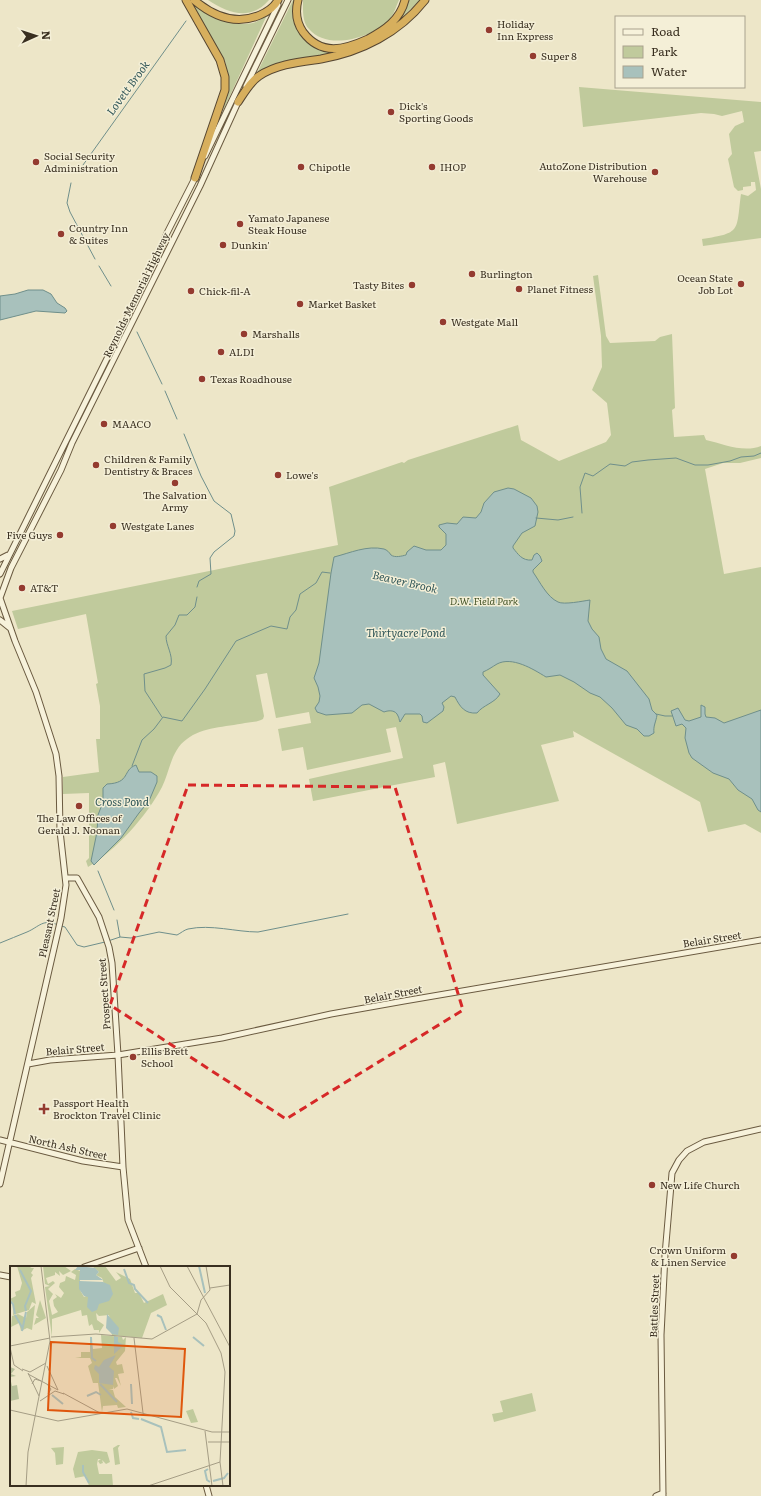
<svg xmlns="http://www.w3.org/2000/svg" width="761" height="1496" viewBox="0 0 761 1496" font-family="Literata,serif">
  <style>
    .green { fill: #c0ca9c }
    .water { fill: #a8c1bc; stroke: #6f8f8b }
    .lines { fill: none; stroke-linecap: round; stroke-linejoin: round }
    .stream { stroke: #6f8f8b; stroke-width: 1 }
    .secondary-casing { stroke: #6a5a40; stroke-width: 7 }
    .highway-casing { stroke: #564631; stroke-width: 9 }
    .secondary { stroke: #f7f2db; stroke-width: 5 }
    .highway { stroke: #d7af5d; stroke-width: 7 }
    .marked { fill: none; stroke: #d62828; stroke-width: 3; stroke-dasharray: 8 5; stroke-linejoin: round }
    .poi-dot { fill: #943b30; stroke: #f4efd7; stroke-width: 1.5 }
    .labels { text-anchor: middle; stroke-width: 3; stroke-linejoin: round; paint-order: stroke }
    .poi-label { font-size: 10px; fill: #392f20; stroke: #f4efd7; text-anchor: start }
    .street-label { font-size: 10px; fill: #392f20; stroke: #f4efd7 }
    .park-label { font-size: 10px; font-style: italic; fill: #445428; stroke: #f4efd7 }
    .water-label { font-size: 11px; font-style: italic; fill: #305658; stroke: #f4efd7 }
    .inset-river { fill: none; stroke: #a8c1bc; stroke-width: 2 }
    .inset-road { fill: none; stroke: #a59d85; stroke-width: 1 }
    .view { fill: #df570d; fill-opacity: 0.15; stroke: #df570d; stroke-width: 2 }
    .inset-edge { fill: none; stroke: #392f20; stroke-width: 2 }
  </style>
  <rect width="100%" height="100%" fill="#ede6c8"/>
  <!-- green -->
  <path class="green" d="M190,0H192C211,12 232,30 256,22C260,20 264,17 267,15L223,111L229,80L225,61Z
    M208,0H269C251,21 229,14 208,0Z
    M293,0H296C295,16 294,36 311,44C318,48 337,49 345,51L280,62L270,66L256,75Z
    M303,0H399C396,6 394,15 389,20C372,38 327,51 309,29C302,22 303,10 303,0Z
    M409,0H420L399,20L408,4Z
    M579,87L761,102V151L754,152L761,189V238L703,246L702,239C742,233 736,231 741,194L748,196L756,190L755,182H751V186L743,187V190L738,191L734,187L728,159L732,154L729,134L735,126L744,122L742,111L722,116L714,114L701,113L583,127Z
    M598,275L606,336L610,343L655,341L660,337L672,334L675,408L672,410L674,437L704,435L706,440C724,444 743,453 761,446V458L740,463H723L705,469L724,574L761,567V833L745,824L708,832L700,802L573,731L574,737L541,745L559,801L457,824L445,762L433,765L435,777L313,801L309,779L403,758L396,727L386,729L391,752L307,770L303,747L282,751L278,729L311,723L309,712L276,718L267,673L256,675L264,716L263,719C258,722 251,722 245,723C226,727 202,727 187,739C171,750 170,771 162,787C147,816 115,851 88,867L86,861L89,858V793L63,794V777L99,772L96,739H100V706L96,684L98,683L86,614L18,629L12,611L338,545L329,487L402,462L404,463L408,460L518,425L521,440L559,461L606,442L611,435L607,403L592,390L602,367L601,336L593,276Z
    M532,1393L536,1411L494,1422L492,1414L503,1412L500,1401Z"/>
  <!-- water -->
  <path class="water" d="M28,290H43L51,294L57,303L65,308L67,311L65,313L36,311L0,320V296L15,294Z
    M508,488L514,489L531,498L537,506L538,512L535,526L522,533L513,546V548C518,554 522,561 532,560L534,555L537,553L540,556L542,561L533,570V572C540,582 547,597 558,602C564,605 583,601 590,600L588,621L592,629L599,637L601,649L606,659L627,671L649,699L652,710L657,715C656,722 653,726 654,733L649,736H644L637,729L626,725L612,708L600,697L590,693L574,682L560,675L546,677C533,669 512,656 497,664C492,667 488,670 483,672V675L500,694C495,703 483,705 477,713C465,714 460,707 455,697L451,696L442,703L444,707L443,711L427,723L423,722L422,716L420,714H405L400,722C399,720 399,717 398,716C396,710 389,710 384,712L369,704L362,705L352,713L326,715L317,712L315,708L319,702L320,696L318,687L314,678L319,663L331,573L334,557C350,553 367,545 384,549C387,550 389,552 391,555C395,558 402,556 406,555L407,552L414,546L426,550H441L446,545V534L439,527V525L447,523L457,524L463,517L476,518L481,512L484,503L494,492Z
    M701,705L705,707V714L706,717L715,718L724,723L761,710V812L758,810L752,799L738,790L729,779L713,773L692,758L689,753L685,738L686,728L682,724L676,726L671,711L678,708L685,720L689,721L701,717Z
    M136,765L139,772H151L157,776V782L149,801L139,813L121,838L94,865L91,861L97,832L98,815L103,802V788L107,784C131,783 122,770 136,765Z"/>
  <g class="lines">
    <!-- stream -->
    <path class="stream" d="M83,165L186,21
      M71,183L67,203L70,212L95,259
      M99,266L111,286
      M137,332L162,384
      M165,391L177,419
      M184,434L201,476L214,501L231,514L235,531L234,536L214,552L210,558L211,574L199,581L197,587
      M582,513L580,487L585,473L593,476L610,464L625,466L632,462L648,460L676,458L695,465H708L730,461L741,457L754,456L761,453
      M536,518L558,520L573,517
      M656,714L665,716H672
      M162,717L145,691L144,674L165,668L171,665C173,654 166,646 166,636L175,625L179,615H187L195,607L197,597
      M132,766L142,740L154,729L163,717L182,721L205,689L236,641L271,626L287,629L290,617L296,610L300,594L316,583L322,572L330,573
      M98,871L114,910
      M61,926L65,927L77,945L84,947L105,942
      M120,937L131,938L159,932L177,935C181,933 184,930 188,929C211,924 236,932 258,932L348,914
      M108,941L120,937L117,920
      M0,943C9,939 18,936 27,932C39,927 43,918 58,925"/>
    <!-- secondary casing -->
    <g class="secondary-casing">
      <path id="secondary" d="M246,86L288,0
        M205,156L278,5
        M0,559L8,555
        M0,574L140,292L157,258L167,233L196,176
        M0,598L11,568L61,470L72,443L200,186L239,100
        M0,598L15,641L36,692L56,754L59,776L60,831L66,885L61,918L0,1184
        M0,620L10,628
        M66,878H77L99,917L109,947L112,963L118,1055L123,1167L128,1220L146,1267
        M28,1064L50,1060L118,1055L222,1038L331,1014L404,1001L761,940
        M0,1140L83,1161L123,1167
        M84,1267L139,1248
        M0,1275L11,1277
        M206,1485L209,1496
        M656,1496L663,1493
        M663,1496L661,1335L665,1255L672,1173L679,1160L687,1151L704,1142L761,1129"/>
    </g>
    <!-- highway casing -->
    <g class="highway-casing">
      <path id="highway" d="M186,0L220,60L225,77V90L195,178
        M194,0C213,16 235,26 260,15C267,12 274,8 278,0
        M298,0C295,12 296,22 303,32C321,56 344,50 368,39C385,30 400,20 405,0
        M238,102C244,93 250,82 259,76C277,64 300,62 321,59C361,52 399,33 425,0"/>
    </g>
    <!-- secondary -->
    <use href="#secondary" class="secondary"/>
    <!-- highway -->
    <use href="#highway" class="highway"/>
  </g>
  <!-- marked area -->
  <path class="marked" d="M188,785L395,787L463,1010L286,1119L110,1005Z"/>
  <!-- markers -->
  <g class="poi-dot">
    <circle cx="489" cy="30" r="4"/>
    <circle cx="533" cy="56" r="4"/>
    <circle cx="391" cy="112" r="4"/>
    <circle cx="36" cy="162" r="4"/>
    <circle cx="301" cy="167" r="4"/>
    <circle cx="432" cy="167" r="4"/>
    <circle cx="655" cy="172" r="4"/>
    <circle cx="240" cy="224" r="4"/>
    <circle cx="61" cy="234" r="4"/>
    <circle cx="223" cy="245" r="4"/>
    <circle cx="472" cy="274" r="4"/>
    <circle cx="741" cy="284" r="4"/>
    <circle cx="412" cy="285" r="4"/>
    <circle cx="519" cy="289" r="4"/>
    <circle cx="191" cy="291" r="4"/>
    <circle cx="300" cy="304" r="4"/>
    <circle cx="443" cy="322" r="4"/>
    <circle cx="244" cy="334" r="4"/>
    <circle cx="221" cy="352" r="4"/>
    <circle cx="202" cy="379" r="4"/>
    <circle cx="104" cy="424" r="4"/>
    <circle cx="96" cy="465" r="4"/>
    <circle cx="278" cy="475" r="4"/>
    <circle cx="175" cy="483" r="4"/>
    <circle cx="113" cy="526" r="4"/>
    <circle cx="60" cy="535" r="4"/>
    <circle cx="22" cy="588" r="4"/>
    <circle cx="79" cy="806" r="4"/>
    <circle cx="133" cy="1057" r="4"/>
    <path d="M42 1103h4v4h4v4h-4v4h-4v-4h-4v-4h4z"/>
    <circle cx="652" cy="1185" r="4"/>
    <circle cx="734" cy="1256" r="4"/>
  </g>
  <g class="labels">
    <!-- poi labels -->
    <g class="poi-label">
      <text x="497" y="28">Holiday<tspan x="497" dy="12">Inn Express</tspan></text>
      <text x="541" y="60">Super 8</text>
      <text x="399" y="110">Dick's<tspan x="399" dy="12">Sporting Goods</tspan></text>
      <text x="44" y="160">Social Security<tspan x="44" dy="12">Administration</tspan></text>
      <text x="647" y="170" text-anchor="end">AutoZone Distribution<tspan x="647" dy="12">Warehouse</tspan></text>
      <text x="309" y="171">Chipotle</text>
      <text x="440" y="171">IHOP</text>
      <text x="248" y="222">Yamato Japanese<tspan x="248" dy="12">Steak House</tspan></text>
      <text x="69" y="232">Country Inn<tspan x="69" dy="12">&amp; Suites</tspan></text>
      <text x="231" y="249">Dunkin'</text>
      <text x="480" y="278">Burlington</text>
      <text x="733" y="282" text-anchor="end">Ocean State<tspan x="733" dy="12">Job Lot</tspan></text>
      <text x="404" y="289" text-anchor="end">Tasty Bites</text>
      <text x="527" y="293">Planet Fitness</text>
      <text x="199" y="295">Chick-fil-A</text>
      <text x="308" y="308">Market Basket</text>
      <text x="451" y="326">Westgate Mall</text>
      <text x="252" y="338">Marshalls</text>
      <text x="229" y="356">ALDI</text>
      <text x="210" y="383">Texas Roadhouse</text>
      <text x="112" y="428">MAACO</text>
      <text x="104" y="463">Children &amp; Family<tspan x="104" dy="12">Dentistry &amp; Braces</tspan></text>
      <text x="286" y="479">Lowe's</text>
      <text x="175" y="499" text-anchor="middle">The Salvation<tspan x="175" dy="12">Army</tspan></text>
      <text x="121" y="530">Westgate Lanes</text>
      <text x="52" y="539" text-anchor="end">Five Guys</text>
      <text x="30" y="592">AT&amp;T</text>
      <text x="79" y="822" text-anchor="middle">The Law Offices of<tspan x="79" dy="12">Gerald J. Noonan</tspan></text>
      <text x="141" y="1055">Ellis Brett<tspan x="141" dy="12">School</tspan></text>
      <text x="53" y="1107">Passport Health<tspan x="53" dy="12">Brockton Travel Clinic</tspan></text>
      <text x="660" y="1189">New Life Church</text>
      <text x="726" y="1254" text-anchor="end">Crown Uniform<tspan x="726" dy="12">&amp; Linen Service</tspan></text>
    </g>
    <!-- street labels -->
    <g class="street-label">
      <text transform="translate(136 295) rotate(-64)" y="4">Reynolds Memorial Highway</text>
      <text transform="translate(49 923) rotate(-78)" y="4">Pleasant Street</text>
      <text transform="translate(712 939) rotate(-9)" y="4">Belair Street</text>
      <text transform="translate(104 994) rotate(-94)" y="4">Prospect Street</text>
      <text transform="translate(393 994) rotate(-11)" y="4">Belair Street</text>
      <text transform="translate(75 1049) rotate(-5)" y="4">Belair Street</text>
      <text transform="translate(68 1147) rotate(13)" y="4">North Ash Street</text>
      <text transform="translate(654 1306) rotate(-88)" y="4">Battles Street</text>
    </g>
    <!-- park labels -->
    <g class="park-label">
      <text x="484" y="605">D.W. Field Park</text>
    </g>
    <!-- water labels -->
    <g class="water-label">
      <text transform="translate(128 88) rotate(-54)" y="4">Lovett Brook</text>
      <text transform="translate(405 582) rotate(13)" y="4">Beaver Brook</text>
      <text x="406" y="637">Thirtyacre Pond</text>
      <text x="122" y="806">Cross Pond</text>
    </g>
  </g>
  <!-- overview -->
  <g transform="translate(10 1266)">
    <rect width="220" height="220" fill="#ede6c8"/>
    <path d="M7,0H23L20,2H24L21,7L23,9L21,12L26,38L22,36L19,44L3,49L4,38L0,33L6,30L5,26L10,24L12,17ZM33,0H54L61,5L53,9L49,5L50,10L45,6V9L36,12L38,18L43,15L45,17L38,23L43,28L39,35L42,49L48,46L44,40L43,34L47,31L45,28L51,32L54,27L49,21L50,17L55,15L56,10L65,14L66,9L61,6L65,3L70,5V24L74,31L95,21L92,12L86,9L89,6L82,0H95L106,15L111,12L106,6L120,13L125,27H129L134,37L153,28L157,39L141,47L132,72L102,69L99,49L89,50L86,47L87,54L94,59L89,67V64H84L82,58L79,60L77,49L72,50L71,44L42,53V71L35,21L40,20L35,18ZM30,34L36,52L24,59L26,52H29L26,49ZM25,39L22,64L17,62L11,65L9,57L1,61L2,50L8,48L16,52L17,46ZM91,69L112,71L113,74L116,71L115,85L106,96L107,99L112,98L114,107L108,108L111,120L107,112H105L108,120L104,123L103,120V123L99,124H103L105,131L116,141L108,142L107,139L93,140L92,146L88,117H83L78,100L82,97L80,92H65L71,91V86H80V70L83,83L92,82ZM183,143L188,156L181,157L176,145ZM108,179H110L108,182L110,198L105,199L103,182ZM54,181L53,198L46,199L45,187L41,182ZM82,184L97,186L100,196L96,198L92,194L93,197L90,198L88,195L91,193H88L87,198L89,208H102L103,220H79L76,210L65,212L63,203L68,186Z" fill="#c0ca9c"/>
    <path d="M0,101L5,103L1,108L6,110L0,111L2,120L7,119L9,133L0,135Z" fill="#b7c09a"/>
    <path d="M68,0L85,2L89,6L86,9L93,14H69L70,4H65ZM69,15L93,16L100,19L103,28L99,35L89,38L87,44L82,46L77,41L78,31L74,30L69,23ZM97,48L109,62L108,69L102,68L96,62ZM104,70L108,71V76L114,79L104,88ZM106,89L99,101L104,105L103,119L89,117V108L84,103L85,99L89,101L94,94Z" fill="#a8c1bc"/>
    <path class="inset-river" d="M189,0L195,27M114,3L119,17L124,19L125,23L138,37M10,4L21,25L15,40L16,45M0,35L3,38L5,48M5,49L13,63M147,49L151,51L156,64M12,65L16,46M81,71L82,92L86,95M183,71L194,80M90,118L107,136M121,118L122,138M42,129L53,138M77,130L86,126L91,129M121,146L123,152L129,153M131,153L151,161L157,186L176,184M73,199V206L79,217M198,203L195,205L197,214L200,216M203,215L214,212L218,207"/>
    <path class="inset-road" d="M150,0L160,21L196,57L211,87L215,106L210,196L213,220M177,0L220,81M200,22L220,19M187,48L191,34L200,24L196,0M41,71L86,68L142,73L187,48M124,72L133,147M0,80L40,72M0,81L4,99L13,105M37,100L48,124M12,103L20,106L36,97M18,107L29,130M18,108L48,124M22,118L25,113L31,115M37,118L41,123L38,128M53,127L90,147M30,135L45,125L54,128M0,144L48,155L117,143L202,166H220M195,165L202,220M198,176H220M16,220L18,186L40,75L31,0M138,220L210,196"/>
    <path class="view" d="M41,76L175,83L171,151L38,144Z"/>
    <rect width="220" height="220" class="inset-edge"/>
  </g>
  <!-- legend -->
  <rect x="615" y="16" width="130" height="72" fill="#f4efd7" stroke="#a9a28e"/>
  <rect x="623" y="29" width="20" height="6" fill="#f7f2db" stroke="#a9a28e"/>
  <text x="651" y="36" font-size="12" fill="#392f20">Road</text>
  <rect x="623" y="46" width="20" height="12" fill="#c0ca9c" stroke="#a9a28e"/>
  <text x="651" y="56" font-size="12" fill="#392f20">Park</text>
  <rect x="623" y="66" width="20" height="12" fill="#a8c1bc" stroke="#a9a28e"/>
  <text x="651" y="76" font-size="12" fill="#392f20">Water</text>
  <!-- north arrow -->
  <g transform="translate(36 36) rotate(87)" stroke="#f4efd7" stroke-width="3" paint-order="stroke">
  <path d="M0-3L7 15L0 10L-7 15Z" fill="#392f20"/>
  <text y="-6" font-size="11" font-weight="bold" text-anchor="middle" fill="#392f20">N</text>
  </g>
</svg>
